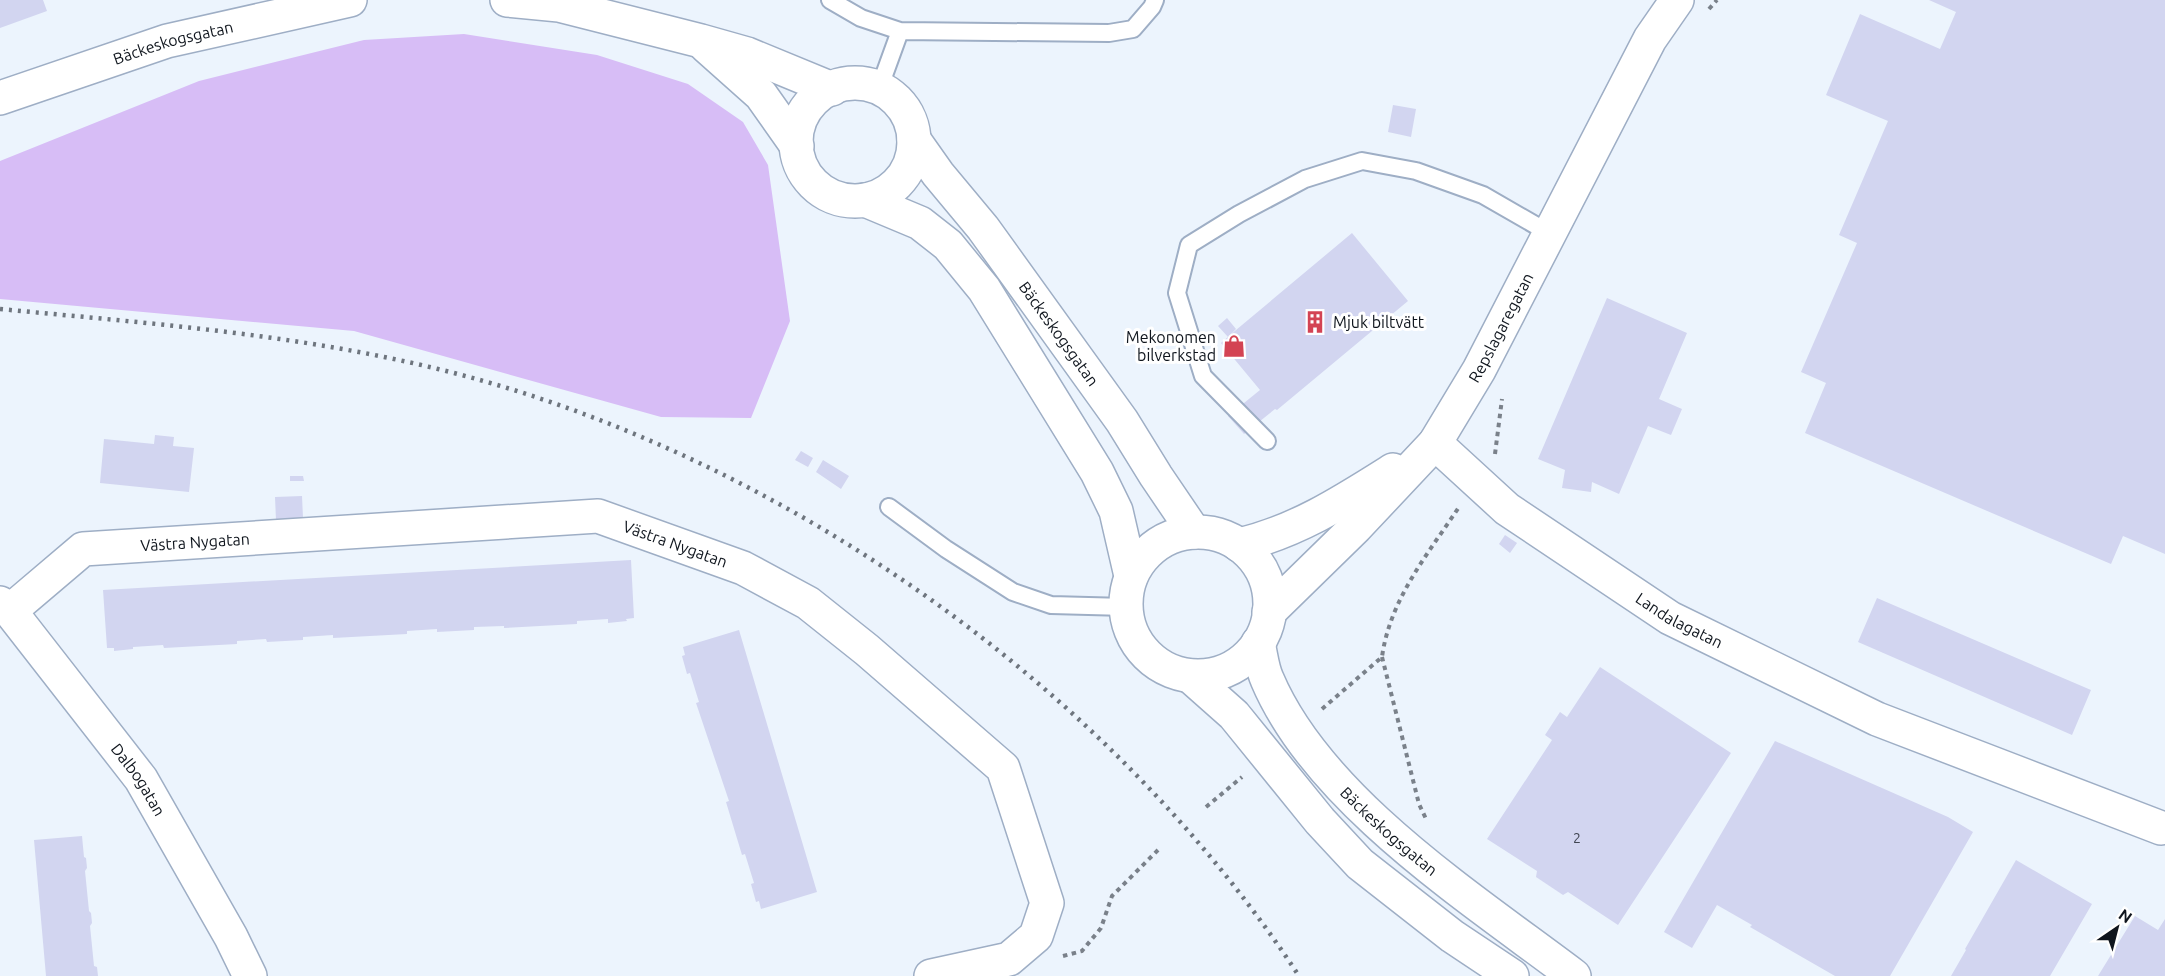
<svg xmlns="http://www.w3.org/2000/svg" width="2165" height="976" viewBox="0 0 2165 976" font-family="Ubuntu,sans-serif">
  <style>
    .green { fill: #d7bdf6 }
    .building { fill: #d2d5f0 }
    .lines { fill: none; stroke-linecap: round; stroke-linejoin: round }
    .service-casing { stroke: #9eaec5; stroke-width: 20 }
    .minor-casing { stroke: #9eaec5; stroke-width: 36 }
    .secondary-casing { stroke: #9eaec5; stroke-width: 36 }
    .path { stroke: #7a818a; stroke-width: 4; stroke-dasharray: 4.5 4.5; stroke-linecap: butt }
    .service { stroke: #fff; stroke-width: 16 }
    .minor { stroke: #fff; stroke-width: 33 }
    .secondary { stroke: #fff; stroke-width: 33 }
    .rail { stroke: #6e757e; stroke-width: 4.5; stroke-dasharray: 3 6; stroke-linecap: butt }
    .labels { text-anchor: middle; stroke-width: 6; stroke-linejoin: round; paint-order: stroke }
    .number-label { font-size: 14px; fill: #404552 }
    .street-label { font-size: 16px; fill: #0f151d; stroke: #fff }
    .poi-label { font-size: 16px; fill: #0f151d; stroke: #fff; text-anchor: start }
  </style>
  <rect width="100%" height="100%" fill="#ecf4fd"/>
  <!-- green -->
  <path class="green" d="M464,34L597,55L688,84L743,122L768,165L790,321L751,418L661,417L354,331L0,299V161L199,81L364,40Z"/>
  <!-- building -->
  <path class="building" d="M0,0H43L47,11L0,28Z
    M1929,0H2165V554L2123,536L2111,564L1805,433L1826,383L1801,372L1857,243L1839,235L1888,121L1826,95L1860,14L1940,49L1956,12Z
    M1393,105L1416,109L1411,137L1388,132Z
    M1352,233L1408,301L1277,410L1275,409L1244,434L1228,416L1260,390L1221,343L1228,337L1218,326L1227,318L1236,329L1230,335Z
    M1607,298L1687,333L1659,399L1682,409L1671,435L1648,426L1619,494L1592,482L1591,492L1562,488L1565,470L1538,459Z
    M155,435L174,437L173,446L194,448L189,492L100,483L104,439L154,444Z
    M801,451L813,458L808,467L795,460Z
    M823,460L849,476L841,489L816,472Z
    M290,476H303L304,481H290Z
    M302,496L303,518L276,520L275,497Z
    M1505,535L1517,543L1510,553L1499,544Z
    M631,560L634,618L626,619L627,621L608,623V619L577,621V624L504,628V626L474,627V630L437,632V629L407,631V634L333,638V635L303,637V640L267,642L266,639L237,641V644L164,648L163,645L133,647V649L114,651V648H107L103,590Z
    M1877,598L2091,690L2072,735L1858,642Z
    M739,630L817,892L761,909L759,901L756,902L751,884L754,883L745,854L742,855L726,802L729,801L696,703L699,702L690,673L687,674L682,656L685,655L683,647Z
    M1600,667L1731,753L1618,925L1568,892L1563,895L1536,877L1537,871L1487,839L1552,740L1545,735L1560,712L1567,717Z
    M1775,741L1948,817L1973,832L1890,976H1835L1750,927L1752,925L1717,905L1692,948L1664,932Z
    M82,836L84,857L86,858L87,868L85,871L89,911L91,913L92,923L90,926L94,966L97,967L98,976H46L34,840Z
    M2016,860L2092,904L2050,976H1951L1966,950L1965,949Z
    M2135,916L2158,930L2165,919V976H2098Z"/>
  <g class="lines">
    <!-- service casing -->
    <g class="service-casing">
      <path id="service" d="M830,0L861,18L900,31L879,89
        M900,31L1109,33L1133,29L1152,7L1155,0
        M1267,441L1203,376L1177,293L1189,245L1239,214L1305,179L1362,161L1416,171L1483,195L1549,233
        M889,507L946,549L1013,592L1051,605L1126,607"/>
    </g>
    <!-- minor casing -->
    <g class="minor-casing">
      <g id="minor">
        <path id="s1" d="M1435,443L1507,509L1670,618L1877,719L2161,828"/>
        <path d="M1239,545C1296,532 1344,501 1393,470"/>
        <path id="s2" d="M0,603L10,611L141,779L231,937L250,976"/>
        <path id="s3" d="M10,611L83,549L598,516L743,568L808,603L867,650L1003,768L1047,903L1036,936L1009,959L931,976"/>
        <path id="s4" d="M1269,612L1356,527L1435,443L1479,370L1650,39L1677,0"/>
      </g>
    </g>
    <!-- secondary casing -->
    <g class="secondary-casing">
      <g id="secondary">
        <path d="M507,0L559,5L701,41L747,54L832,89"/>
        <path d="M706,46L761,95L797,146"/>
        <circle cx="855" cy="142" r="59"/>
        <path id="s5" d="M0,98L167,41L350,0"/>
        <path id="s6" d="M914,140L938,174L983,228L1122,421L1156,476L1194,532"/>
        <path d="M865,200L920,223L948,245L984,289L1097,472L1116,511L1131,576"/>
        <circle cx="1198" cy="604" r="72"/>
        <path id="s7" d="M1258,643C1261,655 1262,668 1267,679C1318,800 1471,898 1574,976"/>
        <path d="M1190,676L1234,715L1320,821L1360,864L1452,936L1512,976"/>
      </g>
    </g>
    <!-- path -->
    <path class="path" d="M1709,9L1717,0
      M1495,454L1502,399
      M1382,657L1419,804L1427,821
      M1322,709L1382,657C1390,599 1428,554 1459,507
      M1206,807L1242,777
      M1063,956L1082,951L1101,928L1112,896L1158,850"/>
    <!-- service -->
    <use href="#service" class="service"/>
    <!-- minor -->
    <use href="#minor" class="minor"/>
    <!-- secondary -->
    <use href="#secondary" class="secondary"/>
    <!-- rail -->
    <path class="rail" d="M0,309C146,323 295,334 438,369C775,451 1109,686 1299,976"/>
  </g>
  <!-- icons -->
  <defs>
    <g id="building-bare" transform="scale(1.8)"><path d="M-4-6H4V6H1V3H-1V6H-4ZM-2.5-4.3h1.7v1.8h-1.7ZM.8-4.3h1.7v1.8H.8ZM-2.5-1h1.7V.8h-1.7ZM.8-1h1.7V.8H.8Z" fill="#d34353" stroke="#fff" stroke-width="2.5" paint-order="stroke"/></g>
    <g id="shop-bare" transform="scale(1.8)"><path d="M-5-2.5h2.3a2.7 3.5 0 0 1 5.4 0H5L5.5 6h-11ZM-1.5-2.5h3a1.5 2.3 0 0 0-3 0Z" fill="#d34353" stroke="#fff" stroke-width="2.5" paint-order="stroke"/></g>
  </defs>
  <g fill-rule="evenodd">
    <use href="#building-bare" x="1315" y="322"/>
    <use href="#shop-bare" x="1234" y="346"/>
  </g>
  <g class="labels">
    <!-- number labels -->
    <g class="number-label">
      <text x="1577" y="843">2</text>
    </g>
    <!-- street labels -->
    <g class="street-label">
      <text dy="6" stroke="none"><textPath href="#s5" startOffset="182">Bäckeskogsgatan</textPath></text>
      <text dy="6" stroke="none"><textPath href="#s4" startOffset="370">Repslagaregatan</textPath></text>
      <text dy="6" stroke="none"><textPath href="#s6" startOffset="242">Bäckeskogsgatan</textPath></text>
      <text dy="6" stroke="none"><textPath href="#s3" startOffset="208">Västra Nygatan</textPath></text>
      <text dy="6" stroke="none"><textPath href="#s3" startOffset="694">Västra Nygatan</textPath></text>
      <text dy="6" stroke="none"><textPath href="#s1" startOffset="303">Landalagatan</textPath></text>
      <text dy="6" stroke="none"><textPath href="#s2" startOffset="225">Dalbogatan</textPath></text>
      <text dy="6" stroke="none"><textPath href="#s7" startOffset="234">Bäckeskogsgatan</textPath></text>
    </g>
    <!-- poi labels -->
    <g class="poi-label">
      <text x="1333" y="328">Mjuk biltvätt</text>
      <text x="1216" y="343" text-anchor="end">Mekonomen<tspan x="1216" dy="18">bilverkstad</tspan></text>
    </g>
  </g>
  <!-- north arrow -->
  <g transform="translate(2117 928) rotate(35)" stroke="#ffffff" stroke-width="4.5" paint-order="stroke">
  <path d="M0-4.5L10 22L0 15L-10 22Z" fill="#0f151d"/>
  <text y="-9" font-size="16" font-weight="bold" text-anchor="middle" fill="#0f151d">N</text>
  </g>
</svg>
